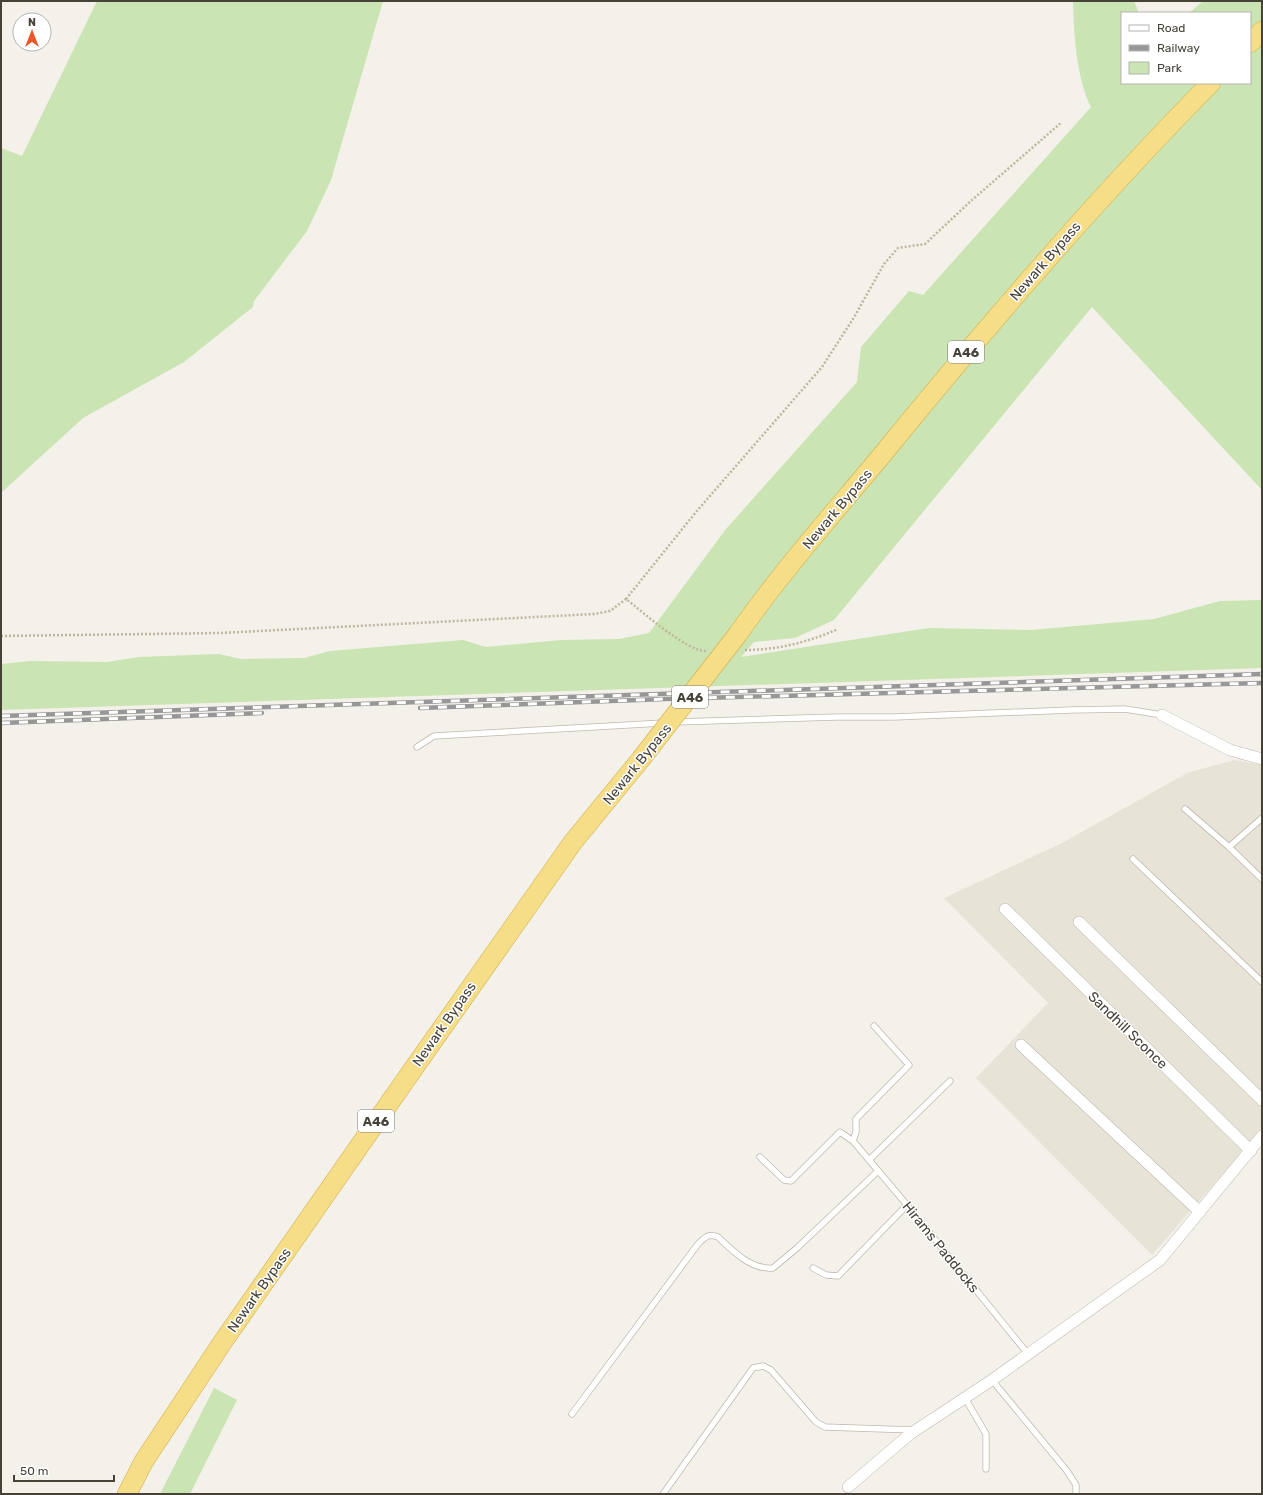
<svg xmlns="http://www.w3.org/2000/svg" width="1263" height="1495" viewBox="0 0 1263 1495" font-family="Rubik,sans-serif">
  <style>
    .residential { fill: #e7e3d7 }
    .green { fill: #cae4b4 }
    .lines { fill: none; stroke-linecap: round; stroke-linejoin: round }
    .service-casing { stroke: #beb9ac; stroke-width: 7 }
    .minor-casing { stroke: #beb9ac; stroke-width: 12 }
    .trunk-casing { stroke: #d2ab43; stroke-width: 20 }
    .path { stroke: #bfb69e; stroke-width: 2.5; stroke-dasharray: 2 2; stroke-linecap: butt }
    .service { stroke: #fff; stroke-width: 5.5 }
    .minor { stroke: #fff; stroke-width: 11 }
    .trunk { stroke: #f6de88; stroke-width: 19 }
    .rail-casing { stroke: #979797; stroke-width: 4.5 }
    .rail { stroke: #fff; stroke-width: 3; stroke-dasharray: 9; stroke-linecap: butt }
    .trunk-bridge-casing { stroke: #d2ab43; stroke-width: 20; stroke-linecap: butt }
    .trunk-bridge { stroke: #f6de88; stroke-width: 19 }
    .labels { text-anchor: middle; stroke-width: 3; stroke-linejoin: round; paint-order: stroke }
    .shield { fill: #fff; stroke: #7e7b74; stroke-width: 1 }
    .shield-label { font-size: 13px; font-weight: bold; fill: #464238 }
    .street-label { font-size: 14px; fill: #464238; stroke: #fff }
  </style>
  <rect width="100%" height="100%" fill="#f3f1e9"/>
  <!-- residential -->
  <path class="residential" d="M1234,760L1262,765V1129L1152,1255L976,1078L1048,1003L944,898L1062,843L1187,773Z"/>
  <!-- green -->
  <path class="green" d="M97,1H383L331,180L307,231L254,301L253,307L184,362L83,418L1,493V148L22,156Z
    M1073,1H1134L1139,13H1122V83H1250V13H1189L1203,1H1262V490L1092,307L834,620L795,638L754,642L741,657L929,628L1032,630L1154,619L1220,601L1262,600V668L1,710V664L30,661L107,662L139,657L219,654L241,659L304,658L330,651L463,640L486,647L561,640L619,639L649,633L726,529L857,382L861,347L909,291L923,295L1091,107C1076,77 1074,34 1073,1Z
    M214,1388L237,1400L190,1494H160Z"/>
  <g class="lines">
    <!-- service casing -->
    <g class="service-casing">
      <path id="service" d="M675,722L837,717H894L1071,710L1125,709L1162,715
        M417,747L434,736L663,723
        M1185,809L1229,847
        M1262,818L1229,847L1262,879
        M1133,859L1262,982
        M853,1141L856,1132V1119L909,1065L874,1026
        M760,1157L784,1180L791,1181L840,1132L853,1141L907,1205L1028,1354
        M869,1160L950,1081
        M813,1268L826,1275L838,1276L907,1205
        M992,1380L1067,1471L1076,1485V1494
        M965,1398L986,1434V1469
        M572,1414L698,1244C705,1237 709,1233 718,1237C733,1251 751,1270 773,1268L797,1248L878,1171
        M663,1494L753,1368L763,1366L771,1370L816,1422L825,1427L914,1430"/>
    </g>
    <!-- minor casing -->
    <g class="minor-casing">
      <path id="minor" d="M1162,715L1230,750L1262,759
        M1005,909L1251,1151
        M1079,922L1262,1100
        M1021,1045L1200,1212
        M848,1487L910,1434L992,1380L1160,1260L1262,1136"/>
    </g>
    <!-- trunk casing -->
    <g class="trunk-casing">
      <path id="trunk" d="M1250,43L1262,31
        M738,634C782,571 833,514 882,455C987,326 1094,201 1211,83
        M127,1494L144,1461L222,1343L402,1085L573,842L641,759"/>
    </g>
    <!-- path -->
    <path class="path" d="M626,599L696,512L822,367L853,319L884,264L898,248L925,244L972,200L1062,122
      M1,636L220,633L594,614L610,611L626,599C643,612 686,651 706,651
      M745,650C777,650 809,642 838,629"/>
    <!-- service -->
    <use href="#service" class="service"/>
    <!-- minor -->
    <use href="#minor" class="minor"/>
    <!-- trunk -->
    <use href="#trunk" class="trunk"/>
    <!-- rail casing -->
    <g class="rail-casing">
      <path id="rail" d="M420,708L665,699L1262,683
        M1,716L1262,674
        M1,723L262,713"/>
    </g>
    <!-- rail -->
    <use href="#rail" class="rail"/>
    <!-- trunk-bridge casing -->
    <g class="trunk-bridge-casing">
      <path id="trunk-bridge" d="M641,759L738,634"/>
    </g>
    <!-- trunk-bridge -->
    <use href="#trunk-bridge" class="trunk-bridge"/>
  </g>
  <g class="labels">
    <!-- shield labels -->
    <g class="shield">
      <rect x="948" y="341" width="36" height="22" rx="3"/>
      <rect x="672" y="686" width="36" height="22" rx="3"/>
      <rect x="358" y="1110" width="36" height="22" rx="3"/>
    </g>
    <g class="shield-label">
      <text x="966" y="357">A46</text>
      <text x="690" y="702">A46</text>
      <text x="376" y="1126">A46</text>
    </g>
    <!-- street labels -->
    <g class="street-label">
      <text transform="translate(1045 261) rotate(-49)" y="5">Newark Bypass</text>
      <text transform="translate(837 509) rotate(-50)" y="5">Newark Bypass</text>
      <text transform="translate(637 764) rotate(-51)" y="5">Newark Bypass</text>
      <text transform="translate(444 1024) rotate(-55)" y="5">Newark Bypass</text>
      <text transform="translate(1128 1030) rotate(44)" y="5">Sandhill Sconce</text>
      <text transform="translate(941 1247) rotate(51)" y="5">Hirams Paddocks</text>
      <text transform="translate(259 1290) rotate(-55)" y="5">Newark Bypass</text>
    </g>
  </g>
  <!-- border -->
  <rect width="1263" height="1495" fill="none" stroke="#464238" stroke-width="4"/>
  <!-- legend -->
  <rect x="1121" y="12" width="130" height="72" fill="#ffffff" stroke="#b5b3af"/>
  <rect x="1129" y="25" width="20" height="6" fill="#ffffff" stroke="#b5b3af"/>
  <text x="1157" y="32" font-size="12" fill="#464238">Road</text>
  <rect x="1129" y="45" width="20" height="6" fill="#979797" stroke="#b5b3af"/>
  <text x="1157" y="52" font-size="12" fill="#464238">Railway</text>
  <rect x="1129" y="62" width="20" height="12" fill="#cae4b4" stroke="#b5b3af"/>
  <text x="1157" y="72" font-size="12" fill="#464238">Park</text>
  <!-- north arrow -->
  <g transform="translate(32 32)"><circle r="19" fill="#ffffff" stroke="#b5b3af"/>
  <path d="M0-3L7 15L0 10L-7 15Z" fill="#eb5828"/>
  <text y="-6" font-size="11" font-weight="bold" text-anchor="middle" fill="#464238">N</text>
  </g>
  <!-- scale -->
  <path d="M14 1475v6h100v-6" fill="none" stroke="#464238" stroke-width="2"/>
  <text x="20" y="1475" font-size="12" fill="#464238" stroke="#ffffff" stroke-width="3" paint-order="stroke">50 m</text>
</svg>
